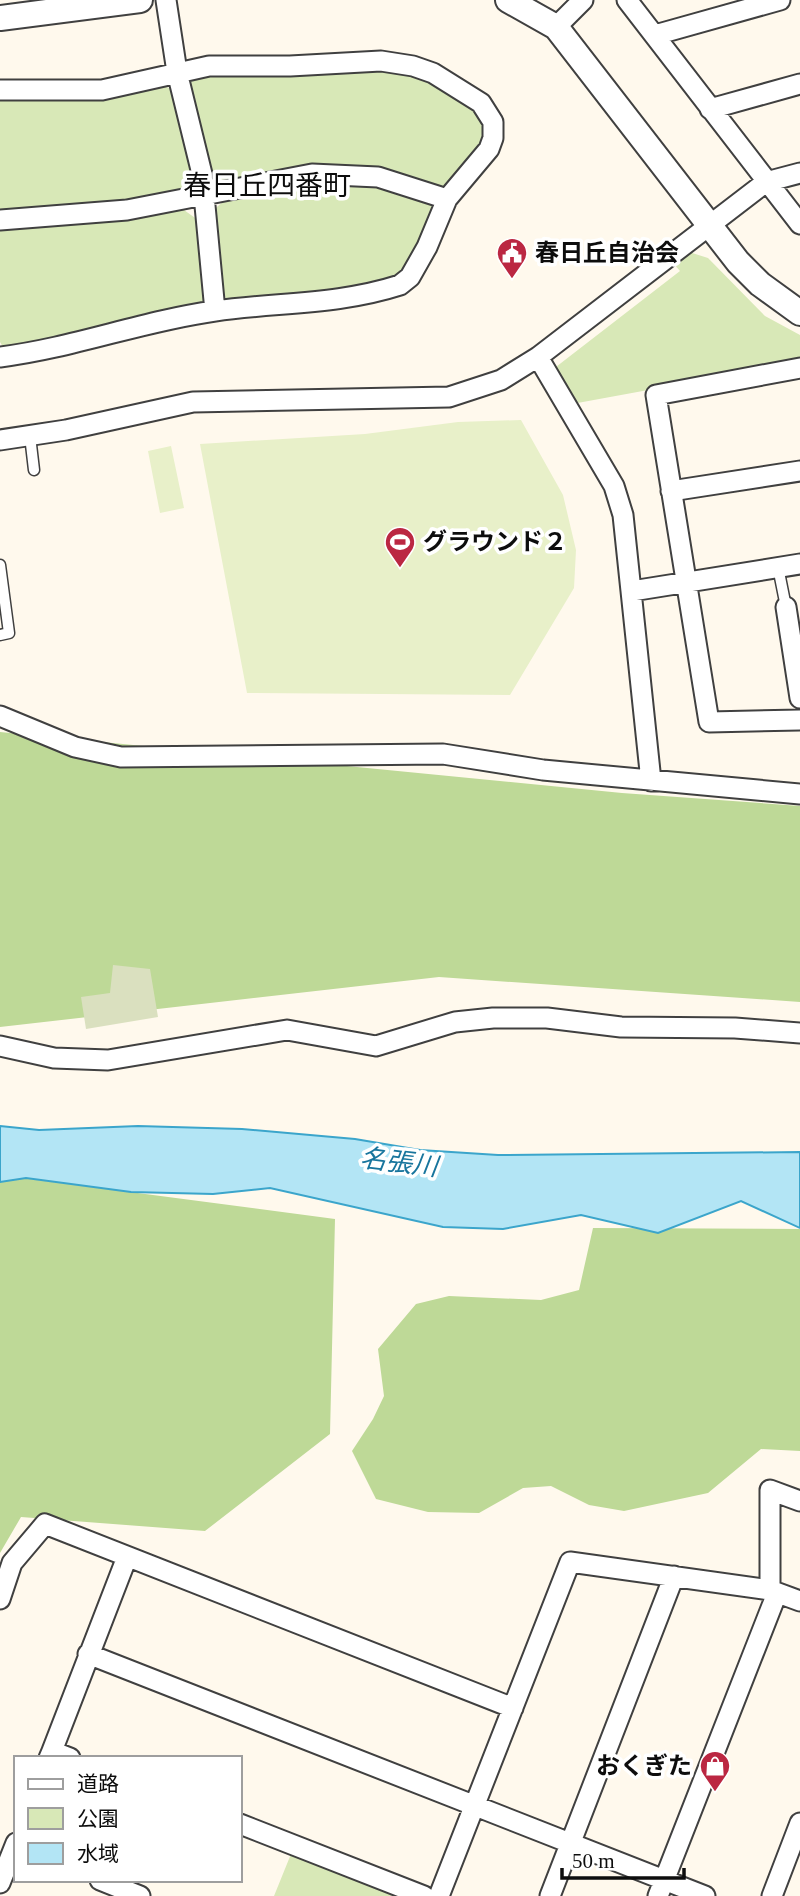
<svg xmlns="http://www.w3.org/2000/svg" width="800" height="1896" viewBox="0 0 800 1896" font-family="'Times New Roman','Noto Sans JP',serif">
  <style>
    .green { fill: #d8e8b7 }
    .forest { fill: #bed997 }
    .cemetery { fill: #dae0bf }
    .pitch { fill: #e8f0c9 }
    .water { fill: #b3e5f5; stroke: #3ba5cb; stroke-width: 2 }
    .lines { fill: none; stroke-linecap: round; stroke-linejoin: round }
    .service-casing { stroke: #404040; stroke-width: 13 }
    .minor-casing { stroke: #404040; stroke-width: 23 }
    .tertiary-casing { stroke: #404040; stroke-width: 28 }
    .service { stroke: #fff; stroke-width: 10 }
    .minor { stroke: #fff; stroke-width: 19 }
    .tertiary { stroke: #fff; stroke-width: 24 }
    .labels { text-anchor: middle; stroke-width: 7; stroke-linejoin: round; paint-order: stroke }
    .poi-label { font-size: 24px; font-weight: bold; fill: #0d0d0d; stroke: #fff; text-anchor: start }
    .water-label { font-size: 26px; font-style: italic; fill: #18759d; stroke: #fff }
    .quarter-label { font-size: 28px; fill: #0d0d0d; stroke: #fff }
  </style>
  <rect width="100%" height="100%" fill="#fff9ed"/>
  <!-- green -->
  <path class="green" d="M370,69C420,72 445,87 483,117L485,139L451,184L436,188L382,171L231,181H223L210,173L189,84L194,78L208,74Z
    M163,86L172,89L194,174L181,191L109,205L0,213V97C60,99 103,99 163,86Z
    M313,182L378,186L432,203L434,212C426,228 414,264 401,275C373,299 270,300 231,302L222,295L214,211C228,188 288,186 313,182Z
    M178,208L184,210L198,220L205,302L201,305L44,344L3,347L0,342V228Z
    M689,252L708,258L765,316L800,335V362L572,404L552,370L680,271L673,263Z
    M291,1854L397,1896H274Z"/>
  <!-- forest -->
  <path class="forest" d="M0,732L622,793L800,806V1002L439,977L0,1027Z
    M0,1175L335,1219L330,1434L205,1531L21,1517L0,1553Z
    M593,1228L800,1229V1451L761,1449L708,1493L624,1511L589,1505L551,1486L523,1488L479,1513L428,1512L376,1499L352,1451L373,1419L384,1396L378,1349L416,1304L449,1296L541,1300L579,1290Z"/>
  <!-- cemetery -->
  <path class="cemetery" d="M113,965L150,969L158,1017L86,1029L81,997L110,993Z"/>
  <!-- pitch -->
  <path class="pitch" d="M521,420L563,495L576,550L574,588L510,695L247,693L200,444L365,434L458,422Z
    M171,446L184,508L160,513L148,451Z"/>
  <!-- water -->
  <path class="water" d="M0,1126L39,1130L138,1126L242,1129L355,1139L420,1150L498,1155L800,1152V1228L741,1201L658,1233L581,1215L503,1229L443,1227L270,1188L213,1194L131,1192L26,1178L0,1182Z"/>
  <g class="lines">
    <!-- service casing -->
    <g class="service-casing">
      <path id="service" d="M30,436L34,470
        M0,565L9,633L0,635
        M778,567L786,607"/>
    </g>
    <!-- minor casing -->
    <g class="minor-casing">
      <path id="minor" d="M166,0L177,72L202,174L215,311
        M627,0L800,224
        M556,27L583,0
        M655,35L780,0
        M0,90H102L209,66H290L381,61L413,66L433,73L481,103L493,122V138L489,149L447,199L427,247L410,277L400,285C338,305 278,302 215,311C142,321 73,348 0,357
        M710,109L800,84
        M0,220L127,210L312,174L378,177L447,199
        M538,357L614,486L623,515L651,781
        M800,368L656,395L709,722L800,720
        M0,440L66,430L193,402L449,397L501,380L538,357L766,182L800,173
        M671,491L800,471
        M632,591L800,564
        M786,607L800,698
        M0,716L75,747L121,757L443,754L543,770L800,794
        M0,1046L54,1058L108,1060L287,1030L376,1046L455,1022L493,1018H547L621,1027L735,1028L800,1033
        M770,1590V1490L800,1501
        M0,1599L12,1563L45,1524L513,1708
        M88,1654L705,1896
        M52,1751L127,1557
        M49,1758L52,1751L70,1758
        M240,1824L424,1896
        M100,1880L140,1896
        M0,1883L16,1843
        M439,1896L570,1562L770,1590L800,1601
        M550,1896L674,1576
        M658,1896L777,1593
        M772,1896L800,1823"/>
    </g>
    <!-- tertiary casing -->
    <g class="tertiary-casing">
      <path id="tertiary" d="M508,0L556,27L738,262L760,284L800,313
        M0,18L140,0"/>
    </g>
    <!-- service -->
    <use href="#service" class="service"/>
    <!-- minor -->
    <use href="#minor" class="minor"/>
    <!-- tertiary -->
    <use href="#tertiary" class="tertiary"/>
  </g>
  <!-- icons -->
  <defs>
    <g id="civic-pin" transform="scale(1.575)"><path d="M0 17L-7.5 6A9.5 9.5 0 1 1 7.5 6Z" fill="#bb2742" stroke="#fff"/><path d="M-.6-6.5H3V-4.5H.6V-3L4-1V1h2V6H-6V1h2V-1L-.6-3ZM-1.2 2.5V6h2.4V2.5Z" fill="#fff"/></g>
    <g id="stadium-pin" transform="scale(1.575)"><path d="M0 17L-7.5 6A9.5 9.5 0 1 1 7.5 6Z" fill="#bb2742" stroke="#fff"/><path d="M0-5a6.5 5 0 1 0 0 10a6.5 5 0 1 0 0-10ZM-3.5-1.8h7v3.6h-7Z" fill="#fff"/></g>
    <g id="shop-pin" transform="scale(1.575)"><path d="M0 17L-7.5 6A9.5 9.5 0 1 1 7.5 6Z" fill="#bb2742" stroke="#fff"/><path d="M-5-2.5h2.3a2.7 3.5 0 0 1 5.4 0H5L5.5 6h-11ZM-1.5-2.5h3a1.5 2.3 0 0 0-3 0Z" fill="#fff"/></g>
  </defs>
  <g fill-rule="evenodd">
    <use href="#civic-pin" x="512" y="253"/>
    <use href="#stadium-pin" x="400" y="542"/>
    <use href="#shop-pin" x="715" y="1766"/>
  </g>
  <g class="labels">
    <!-- poi labels -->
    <g class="poi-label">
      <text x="535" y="261">春日丘自治会</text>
      <text x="423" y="550">グラウンド２</text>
      <text x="692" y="1774" text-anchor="end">おくぎた</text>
    </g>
    <!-- water labels -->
    <g class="water-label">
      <text transform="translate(399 1162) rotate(7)" y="9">名張川</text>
    </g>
    <!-- quarter labels -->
    <g class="quarter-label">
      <text x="267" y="195">春日丘四番町</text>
    </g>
  </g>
  <!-- legend -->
  <rect x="14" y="1756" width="228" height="126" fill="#ffffff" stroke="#9e9e9e" stroke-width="2"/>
  <rect x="28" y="1779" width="35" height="10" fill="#ffffff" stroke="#9e9e9e" stroke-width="2"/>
  <text x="77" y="1791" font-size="21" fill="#0d0d0d">道路</text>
  <rect x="28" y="1808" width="35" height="21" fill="#d8e8b7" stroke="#9e9e9e" stroke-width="2"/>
  <text x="77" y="1826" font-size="21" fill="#0d0d0d">公園</text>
  <rect x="28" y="1843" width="35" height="21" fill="#b3e5f5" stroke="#9e9e9e" stroke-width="2"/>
  <text x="77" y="1861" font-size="21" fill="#0d0d0d">水域</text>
  <!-- scale -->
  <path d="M562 1868v10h122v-10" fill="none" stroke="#0d0d0d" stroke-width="3.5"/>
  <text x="572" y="1868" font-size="21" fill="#0d0d0d" stroke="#ffffff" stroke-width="5" paint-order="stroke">50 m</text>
</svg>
